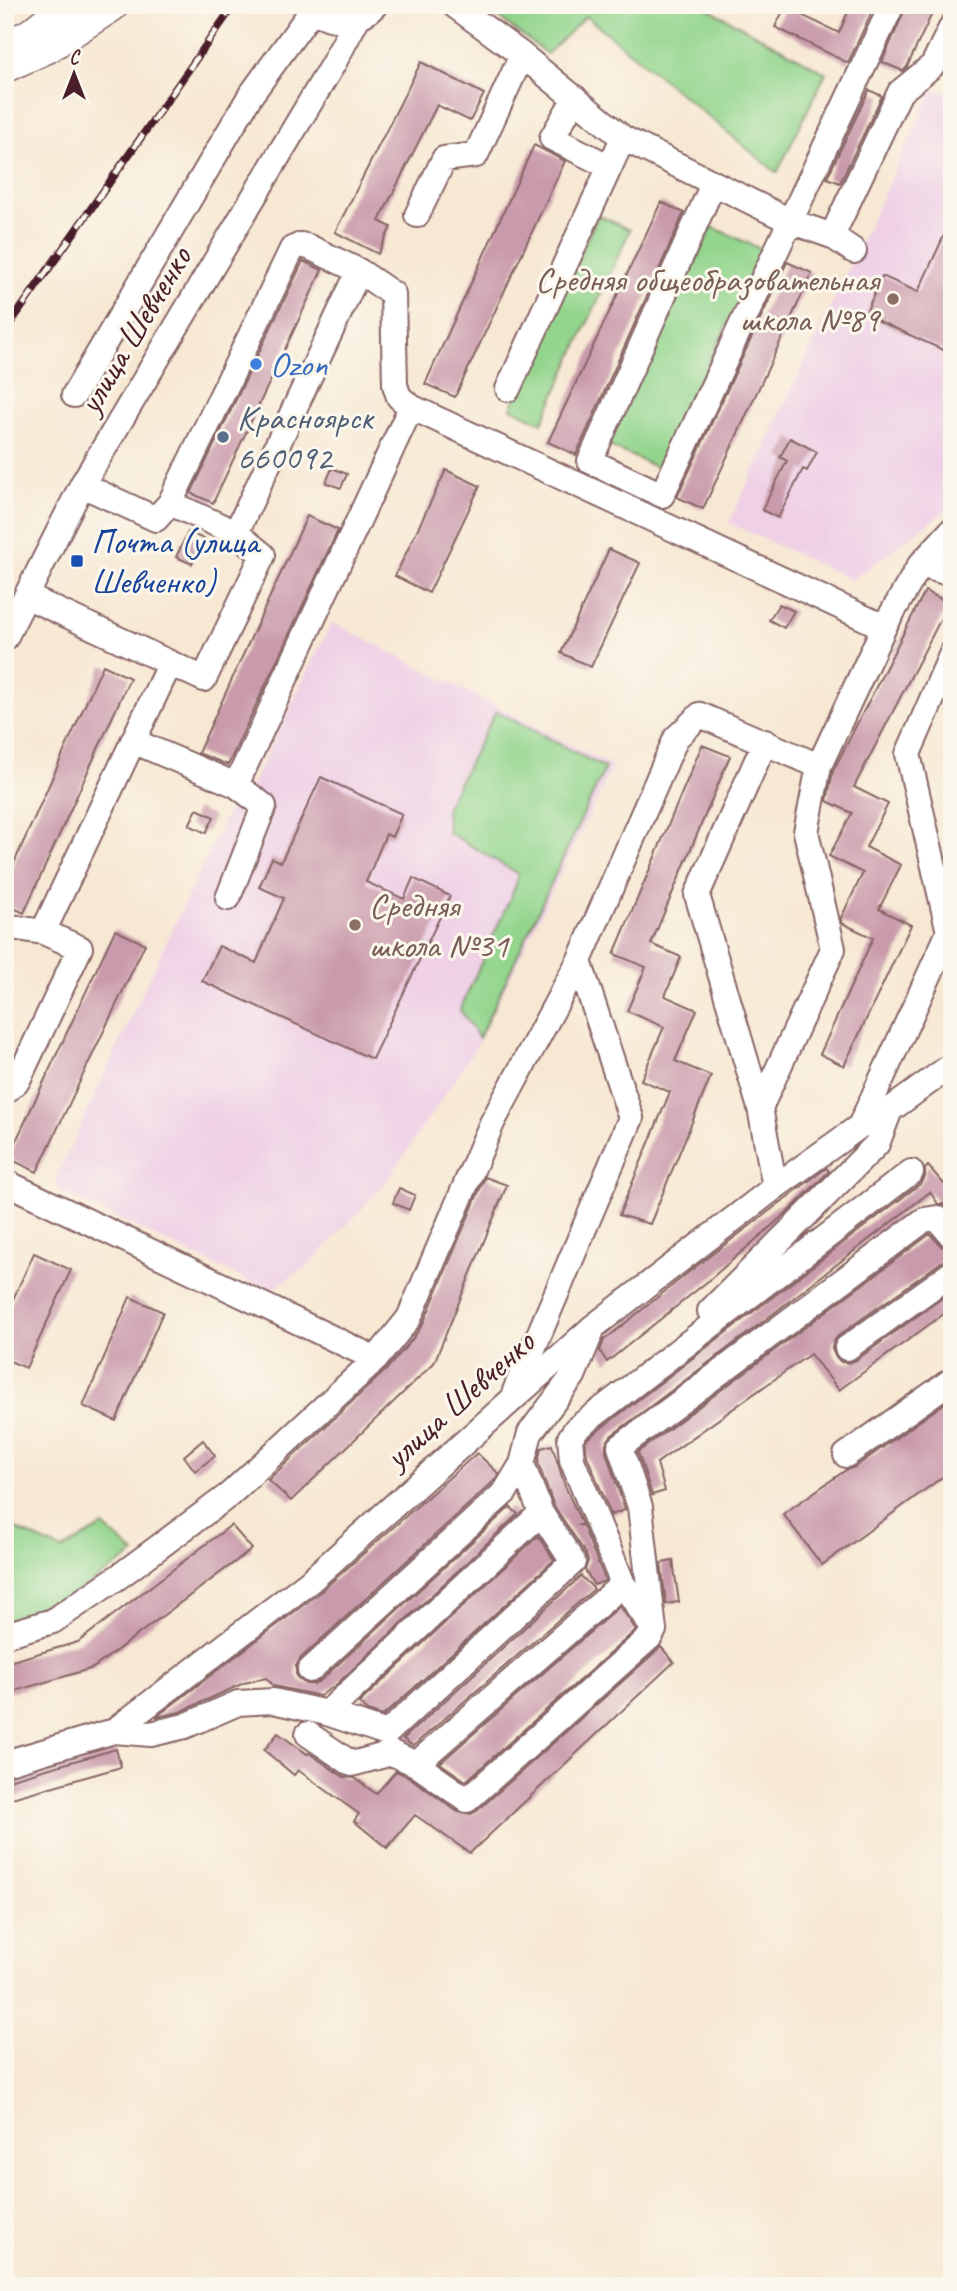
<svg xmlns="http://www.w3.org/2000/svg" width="957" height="2291" viewBox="0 0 957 2291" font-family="Caveat,sans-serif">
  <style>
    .built { fill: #efd0e6 }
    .green { fill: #93d58d; stroke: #6e7a5c; stroke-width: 2 }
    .building { fill: #c99aab }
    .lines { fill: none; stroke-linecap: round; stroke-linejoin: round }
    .minor-casing { stroke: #876566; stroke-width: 28 }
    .major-casing { stroke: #876566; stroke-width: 35 }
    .minor { stroke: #fff; stroke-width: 24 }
    .major { stroke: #fff; stroke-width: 32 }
    .rail-casing { stroke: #4a1f2b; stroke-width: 8 }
    .rail { stroke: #fbf7ec; stroke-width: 5; stroke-dasharray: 16; stroke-linecap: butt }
    .education-dot { fill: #8d6e63; stroke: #fbf7ec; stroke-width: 2.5 }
    .shop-dot { fill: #3f7fe0; stroke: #fbf7ec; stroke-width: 2.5 }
    .service-dot { fill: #5c6f8a; stroke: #fbf7ec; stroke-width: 2.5 }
    .transit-dot { fill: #1a4fb4; stroke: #fbf7ec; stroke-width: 2.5 }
    .labels { text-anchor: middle; stroke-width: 6; stroke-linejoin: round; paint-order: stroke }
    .education-label { font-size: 35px; fill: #785e54; stroke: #fbf7ec; text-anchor: end }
    .street-label { font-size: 35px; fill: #4a1f2b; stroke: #fbf7ec }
    .shop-label { font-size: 35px; fill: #366cbe; stroke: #fbf7ec; text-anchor: start }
    .service-label { font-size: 35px; fill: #4e5e75; stroke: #fbf7ec; text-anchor: start }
    .transit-label { font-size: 35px; fill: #164399; stroke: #fbf7ec; text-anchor: start }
  </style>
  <rect width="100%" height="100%" fill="#fbf7ec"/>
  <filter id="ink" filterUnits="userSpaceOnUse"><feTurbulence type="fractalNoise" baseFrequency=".0143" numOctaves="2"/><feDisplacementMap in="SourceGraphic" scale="14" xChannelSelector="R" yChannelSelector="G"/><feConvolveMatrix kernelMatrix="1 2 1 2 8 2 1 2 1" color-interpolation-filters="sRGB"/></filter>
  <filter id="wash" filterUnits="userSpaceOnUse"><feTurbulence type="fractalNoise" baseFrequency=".00686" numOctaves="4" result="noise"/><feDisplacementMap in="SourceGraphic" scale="28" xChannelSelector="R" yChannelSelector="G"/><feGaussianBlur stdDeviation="1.57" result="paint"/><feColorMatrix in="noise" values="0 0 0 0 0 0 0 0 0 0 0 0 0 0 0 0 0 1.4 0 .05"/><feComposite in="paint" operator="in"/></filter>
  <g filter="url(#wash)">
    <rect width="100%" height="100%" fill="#f7e8d3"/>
    <!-- built -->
    <path class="built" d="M933,89L945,93L952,92V506L852,580L729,523Z
      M332,622L613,766L476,1047L385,1184L309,1265L269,1291L58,1190L56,1178L232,802L250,787Z"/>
    <!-- green -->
    <path class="green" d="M482,5H702L826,73L777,173L586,16L547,54Z
      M598,215L630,230L542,423L511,408Z
      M712,227L763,250L658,468L607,445Z
      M496,711L605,768L479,1038L460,1010L516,885L518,874L448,832L446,807Z
      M5,1524L62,1550L103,1526L135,1554L54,1607L5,1623Z"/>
    <g id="blocks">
      <!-- building -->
      <path class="building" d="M851,5H875L848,63L775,27L785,7L839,33Z
        M907,5H936L907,67L903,71L882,62Z
        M421,62L484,94L470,121L437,105L379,221L391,227L378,254L335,232Z
        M869,90L882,96L840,183L827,178Z
        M534,145L565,161L455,397L425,384Z
        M661,202L684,213L576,455L548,442Z
        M952,218V354L865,315L882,276L918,292Z
        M303,261L322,270L213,503L191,493Z
        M787,262L812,273L703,509L677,497Z
        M790,438L817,452L807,471L803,469L778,518L762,510L787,461L780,457Z
        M332,468L347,474L341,488L326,483Z
        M446,470L480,486L429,593L395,576Z
        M307,516L338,530L228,765L198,753Z
        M188,532L204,539L192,564L176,557Z
        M609,549L640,563L591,667L561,653Z
        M925,591L949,603L854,787L888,804L866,847L901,865L879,909L911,925L844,1066L820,1054L873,938L842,923L841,918L863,873L829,856L852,813L827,801L833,771Z
        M779,604L794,611L784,628L769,620Z
        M103,665L130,678L24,913L5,904V883Z
        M702,745L730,756L651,944L681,957L665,996L697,1010L675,1061L711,1076L650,1224L619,1215L670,1092L641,1080L664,1027L627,1011L646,967L614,954Z
        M321,777L402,814L392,837L386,834L366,882L404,899L413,878L450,896L372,1059L202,981L219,946L256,963L284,898L259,887L272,858L281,862Z
        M197,809L214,817L206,833L189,825Z
        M115,930L145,944L37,1172L8,1158Z
        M928,1166L944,1184L952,1180V1212L943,1204H938L930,1192L760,1324L611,1436L606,1443V1452L625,1510L611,1515L587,1456L585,1442L587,1439L920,1184L925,1177V1169Z
        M826,1168L829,1171L791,1209L708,1281L607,1362L600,1351L604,1340L694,1268Z
        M485,1177L507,1185L434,1363L291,1501L268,1480L386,1370L411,1341L423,1324Z
        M399,1188L415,1195L409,1210L393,1203Z
        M930,1234L941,1246L952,1250V1258L943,1261L838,1336L833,1342L832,1349L835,1356L841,1362L849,1363L856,1360L952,1291V1308L839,1390L810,1354L657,1463L665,1491L652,1495L638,1452Z
        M34,1253L71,1270L26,1368L5,1359V1317Z
        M130,1297L163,1312L116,1421L83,1406Z
        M952,1398V1470L822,1565L783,1514L846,1470L855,1467Z
        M203,1440L215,1456L195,1471L184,1456Z
        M552,1445L565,1486L582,1524L579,1525L583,1526L605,1580L602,1582L594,1585L585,1570L588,1561L586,1554L554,1506L538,1463L541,1448Z
        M477,1453L499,1474L493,1482L300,1659L296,1666V1674L299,1679L306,1684H314L320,1681L510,1507L518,1514L337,1684L320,1696L274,1686L266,1678L244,1683L180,1712L156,1717L319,1593Z
        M231,1525L252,1549L93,1668L5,1694V1663L78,1642Z
        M538,1536L554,1560L383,1716L367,1711L359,1703Z
        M673,1561L679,1602L666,1604L661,1563Z
        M581,1576L594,1589L413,1746L403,1739Z
        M620,1606L636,1630L466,1781L440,1763Z
        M661,1647L674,1662L470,1853L415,1815L387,1848L354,1821L359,1814L298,1770L294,1775L264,1750L278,1733L307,1754L309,1753L344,1777L355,1778L376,1794L396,1771L409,1777L458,1812L471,1814L477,1811Z
        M116,1749L121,1767L5,1800V1781Z"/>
    </g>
  </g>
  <g filter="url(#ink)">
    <use href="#blocks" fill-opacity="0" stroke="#876566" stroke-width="2"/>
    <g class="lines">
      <!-- minor casing -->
      <g class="minor-casing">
        <path id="minor" d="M310,5C328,25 357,24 375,5
          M454,5L522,55L623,138L790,221L832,236L854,251
          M575,98L552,138L608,166
          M713,184L590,461L662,495L729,352
          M417,215L444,159L476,155L522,55
          M832,236L900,92L933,65L952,26
          M731,347L892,5
          M508,389L623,138
          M74,395L250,96L313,9
          M82,485L156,519L170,503L292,249L301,245L309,247L359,271L393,294L395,385L399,397L411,407L884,627
          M170,503L236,533L359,271
          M920,565L952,574
          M26,596L204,679L263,555L236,533
          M5,638L82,485L333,64L358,17
          M133,741L236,785L411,407
          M228,898L264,806L236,785
          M5,926L43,932L170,663
          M5,1092L18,1080L80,948L43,932
          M760,1108L697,895L765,742
          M860,1126L949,932L908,754L952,653
          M5,1182L376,1359L409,1318L492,1123L579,961
          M775,1187L760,1108L833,949L806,832L819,766L884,627L920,565L952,530
          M710,1311L877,1144L890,1110
          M847,1348L952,1273
          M515,1391L631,1118L579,961L676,738L700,715L819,766
          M846,1455L952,1380
          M654,1630L640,1507L620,1447L924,1220L937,1218L952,1236
          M5,1635L53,1621L121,1575L229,1495L376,1359
          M310,1670L505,1492L522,1464
          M327,1713L387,1733L573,1562L541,1513
          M114,1731L151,1734L185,1726L238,1703L273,1701L327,1713L541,1513L522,1464L530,1433L573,1376L591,1333
          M308,1734L352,1764L392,1753L416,1764L623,1584L572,1460L570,1438L576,1429L911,1172
          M5,1763L114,1731L310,1581L593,1327L775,1187L860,1126L890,1110L952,1065
          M416,1764L467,1800L650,1637L654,1630L623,1584"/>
      </g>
      <!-- major casing -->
      <g class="major-casing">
        <path id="major" d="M15,43L32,34L68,5
          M5,66L47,47L112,5"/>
      </g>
      <!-- minor -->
      <use href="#minor" class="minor"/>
      <!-- major -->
      <use href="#major" class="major"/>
      <!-- rail casing -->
      <g class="rail-casing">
        <path id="rail" d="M5,331L234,5"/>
      </g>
      <!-- rail -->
      <use href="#rail" class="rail"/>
    </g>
  </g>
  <!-- markers -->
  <g class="education-dot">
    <circle cx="893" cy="299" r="7"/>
    <circle cx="355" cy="925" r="7"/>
  </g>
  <circle class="shop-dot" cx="256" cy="364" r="7"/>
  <circle class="service-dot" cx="223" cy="437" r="7"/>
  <rect class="transit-dot" x="70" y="554" width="14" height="14" rx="3.5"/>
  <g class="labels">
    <!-- education labels -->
    <g class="education-label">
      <text x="879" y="291">Средняя общеобразовательная<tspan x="879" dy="40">школа №89</tspan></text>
      <text x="369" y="917" text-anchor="start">Средняя<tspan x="369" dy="40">школа №31</tspan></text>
    </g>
    <!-- street labels -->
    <g class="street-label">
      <text transform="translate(134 330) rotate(-59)" y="12">улица Шевченко</text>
      <text transform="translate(459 1399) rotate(-42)" y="12">улица Шевченко</text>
    </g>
    <!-- shop labels -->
    <g class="shop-label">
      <text x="270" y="376">Ozon</text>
    </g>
    <!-- service labels -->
    <g class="service-label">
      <text x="237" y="429">Красноярск<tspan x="237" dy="40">660092</tspan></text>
    </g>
    <!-- transit labels -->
    <g class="transit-label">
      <text x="91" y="553">Почта (улица<tspan x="91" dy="40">Шевченко)</tspan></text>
    </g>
  </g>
  <!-- margin -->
  <rect width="957" height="2291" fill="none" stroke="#fbf7ec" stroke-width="28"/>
  <!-- north arrow -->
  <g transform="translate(74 74)" stroke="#fbf7ec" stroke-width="5" paint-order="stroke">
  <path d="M0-5L12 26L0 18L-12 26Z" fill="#4a1f2b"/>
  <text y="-10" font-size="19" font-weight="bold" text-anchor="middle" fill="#4a1f2b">С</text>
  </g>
</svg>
